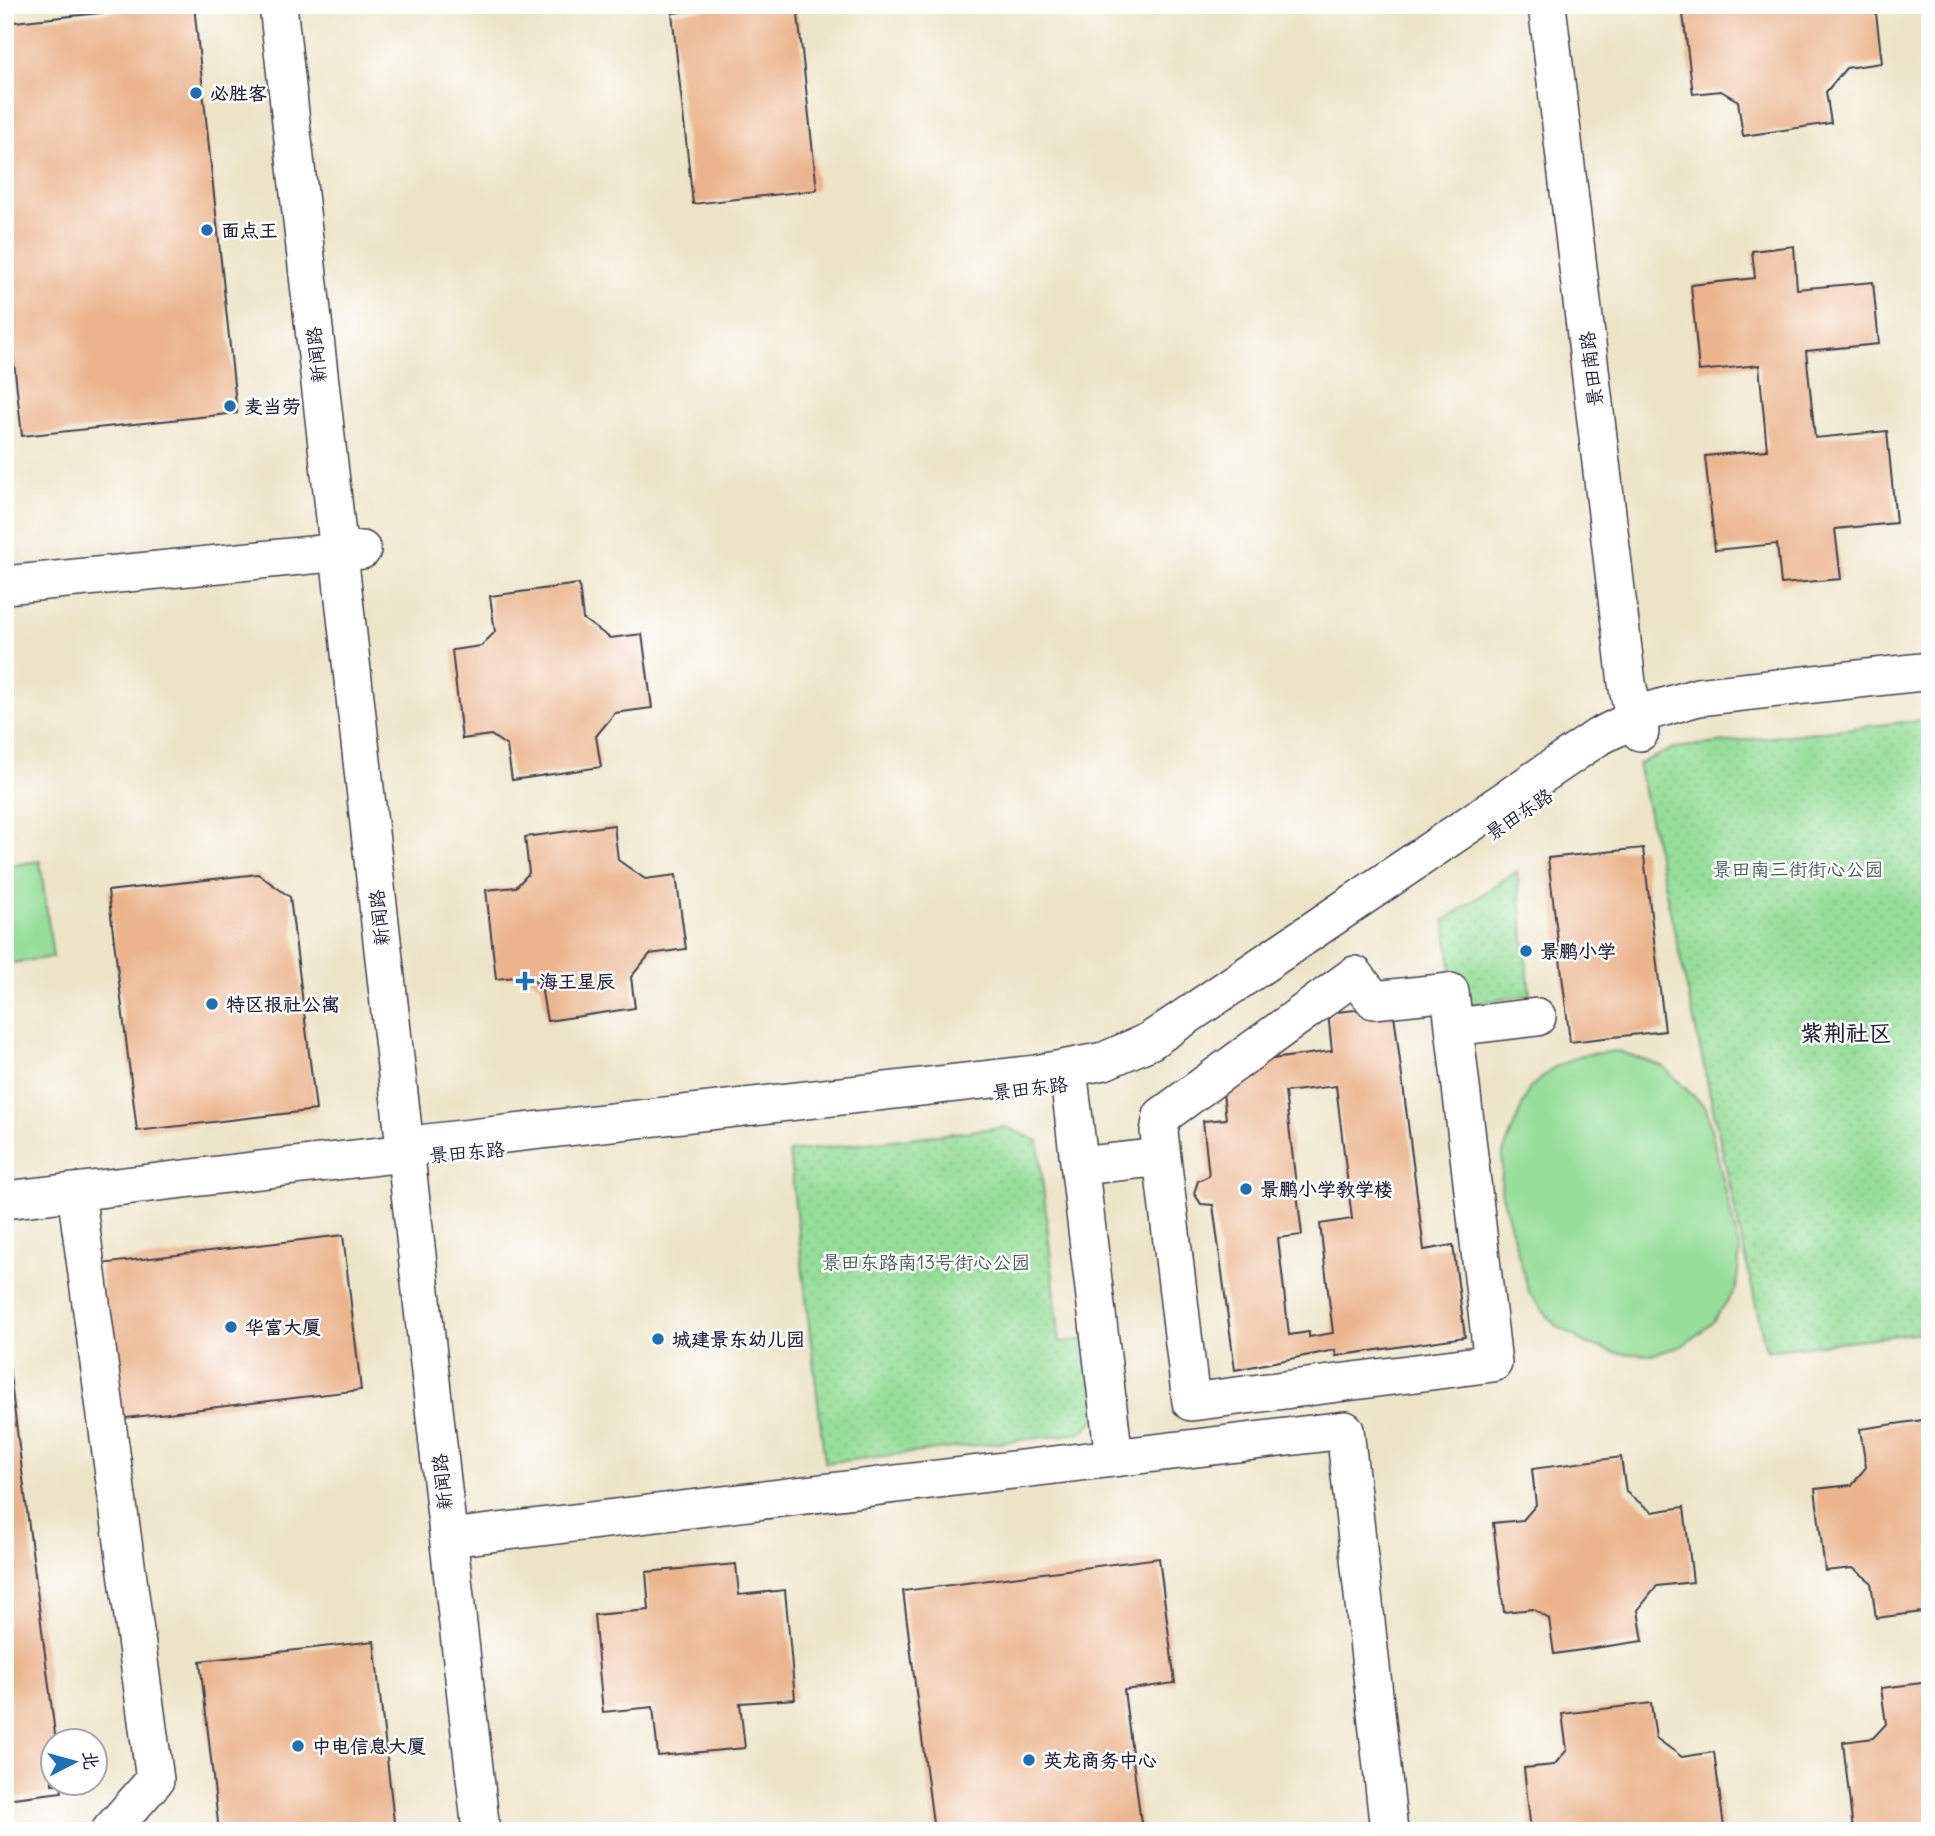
<svg xmlns="http://www.w3.org/2000/svg" width="1935" height="1836" viewBox="0 0 1935 1836" font-family="Delius,'LXGW WenKai TC',sans-serif">
  <style>
    .park { fill: url(#park-dots); stroke: #5c806a; stroke-width: 2 }
    .pitch { fill: #96de99; stroke: #5c806a; stroke-width: 2 }
    .building { fill: #ebb48c; fill-rule: evenodd }
    .lines { fill: none; stroke-linecap: round; stroke-linejoin: round }
    .minor-casing { stroke: #403f50; stroke-width: 40 }
    .minor { stroke: #fff; stroke-width: 37 }
    .poi-dot { fill: #1f6fb2; stroke: #fff; stroke-width: 2.5 }
    .labels { text-anchor: middle; stroke-width: 5; stroke-linejoin: round; paint-order: stroke }
    .poi-label { font-size: 19px; font-weight: bold; fill: #22223b; stroke: #fff; text-anchor: start }
    .street-label { font-size: 19px; fill: #22223b; stroke: #fff }
    .park-label { font-size: 19px; fill: #455a57; stroke: #fff }
    .quarter-label { font-size: 23px; font-weight: bold; fill: #22223b; stroke: #fff }
  </style>
  <defs>
    <pattern id="park-dots" width="8" height="8" patternUnits="userSpaceOnUse" patternTransform="scale(1.75)"><rect width="8" height="8" fill="#96de99"/><path d="M2 2h.1M6 6h.1" fill="none" stroke="#81be85" stroke-width="1.8" stroke-linecap="round"/></pattern>
  </defs>
  <rect width="100%" height="100%" fill="#fff"/>
  <filter id="ink" filterUnits="userSpaceOnUse"><feTurbulence type="fractalNoise" baseFrequency=".0143" numOctaves="2"/><feDisplacementMap in="SourceGraphic" scale="14" xChannelSelector="R" yChannelSelector="G"/><feConvolveMatrix kernelMatrix="1 2 1 2 8 2 1 2 1" color-interpolation-filters="sRGB"/></filter>
  <filter id="wash" filterUnits="userSpaceOnUse"><feTurbulence type="fractalNoise" baseFrequency=".00686" numOctaves="4" result="noise"/><feDisplacementMap in="SourceGraphic" scale="28" xChannelSelector="R" yChannelSelector="G"/><feGaussianBlur stdDeviation="1.57" result="paint"/><feColorMatrix in="noise" values="0 0 0 0 0 0 0 0 0 0 0 0 0 0 0 0 0 1.4 0 .05"/><feComposite in="paint" operator="in"/></filter>
  <g filter="url(#wash)">
    <rect width="100%" height="100%" fill="#ede4c7"/>
    <!-- park -->
    <path class="park" d="M1922,720L1930,727V1331L1766,1351L1638,764L1674,748Z
      M1517,871L1530,995L1456,1006L1445,920Z
      M1006,1127L1038,1141L1060,1342L1090,1339L1098,1416L1081,1433L825,1463L789,1152Z"/>
    <!-- pitch -->
    <path class="pitch" d="M40,861L53,957L5,964V866Z
      M1618,1051L1662,1066L1706,1108L1740,1252L1736,1289L1711,1324L1682,1346L1651,1355L1615,1353L1586,1343L1554,1324L1529,1293L1501,1191L1503,1153L1529,1089L1553,1068L1581,1055Z"/>
    <g id="blocks">
      <!-- building -->
      <path class="building" d="M176,5H194L237,413L22,436L5,279V23Z
        M740,5H797L817,190L693,204L672,13Z
        M1875,5L1882,63L1846,68L1826,92L1831,123L1743,136L1738,101L1721,91L1693,94L1682,6Z
        M1794,246L1797,289L1873,282L1879,344L1806,351L1815,438L1887,431L1896,523L1835,529L1841,579L1781,584L1777,544L1715,550L1705,456L1767,450L1759,365L1699,371L1691,285L1755,278L1752,251Z
        M579,584L583,619L610,638L642,634L652,708L615,713L596,736L601,767L512,780L507,746L491,735L462,739L452,650L481,646L495,632L490,596Z
        M614,825L618,860L645,879L676,875L686,949L650,954L631,977L635,1008L547,1021L541,986L526,976L496,979L486,890L516,887L529,873L525,837Z
        M1643,848L1665,1031L1570,1042L1548,858Z
        M258,874L290,897L316,1110L137,1131L108,891Z
        M1393,1006L1424,1250L1453,1245L1465,1337L1336,1356L1335,1350L1235,1370L1213,1205L1201,1204L1194,1193L1198,1181L1209,1176L1203,1121L1226,1119L1220,1066L1332,1051L1328,1013ZM1336,1086L1352,1219L1320,1224L1333,1333L1309,1337V1332L1289,1335L1278,1238L1302,1235L1285,1092Z
        M343,1235L361,1390L118,1419L100,1264Z
        M5,1335L56,1742H52V1784H61L62,1792L5,1799Z
        M1930,1419V1611L1876,1618L1871,1582L1853,1568L1825,1571L1815,1489L1852,1485L1866,1467L1860,1429Z
        M1621,1457L1626,1492L1652,1512L1684,1507L1693,1582L1657,1586L1638,1610L1643,1641L1554,1654L1549,1619L1533,1609L1504,1612L1493,1523L1523,1520L1536,1505L1532,1469Z
        M1159,1558L1175,1683L1124,1690L1142,1831H934L903,1591Z
        M736,1564L739,1595L785,1590L795,1699L740,1703L745,1748L658,1756L653,1707L603,1712L594,1615L649,1610L646,1572Z
        M374,1641L395,1831H219L200,1661Z
        M1930,1682V1831H1888L1883,1827L1853,1831L1843,1742L1873,1738L1886,1724L1881,1688Z
        M1651,1703L1656,1738L1682,1757L1714,1752L1724,1827L1690,1831H1531L1524,1768L1554,1765L1567,1750L1562,1714Z"/>
    </g>
  </g>
  <g filter="url(#ink)">
    <use href="#blocks" fill-opacity="0" stroke="#403f50" stroke-width="2"/>
    <g class="lines">
      <!-- minor casing -->
      <g class="minor-casing">
        <path id="minor" d="M278,5L481,1831
          M1547,5L1627,683L1634,718L1640,732
          M5,585L362,550
          M1355,975L1374,1000L1450,992L1493,1363L1191,1402L1159,1132L1162,1116Z
          M1454,1027L1537,1017
          M1068,1069L1114,1458
          M1080,1166L1162,1157
          M76,1192L155,1780L110,1831
          M5,1200L405,1153L427,1143L1036,1074L1104,1061L1150,1041L1598,737L1650,711L1698,697L1930,671
          M449,1538L1345,1430L1389,1831"/>
      </g>
      <!-- minor -->
      <use href="#minor" class="minor"/>
    </g>
  </g>
  <!-- markers -->
  <g class="poi-dot">
    <circle cx="196" cy="93" r="7"/>
    <circle cx="207" cy="230" r="7"/>
    <circle cx="230" cy="406" r="7"/>
    <circle cx="1526" cy="951" r="7"/>
    <path d="M521.5 970.5h7v7h7v7h-7v7h-7v-7h-7v-7h7z"/>
    <circle cx="212" cy="1004" r="7"/>
    <circle cx="1246" cy="1189" r="7"/>
    <circle cx="231" cy="1327" r="7"/>
    <circle cx="658" cy="1339" r="7"/>
    <circle cx="298" cy="1746" r="7"/>
    <circle cx="1029" cy="1760" r="7"/>
  </g>
  <g class="labels">
    <!-- poi labels -->
    <g class="poi-label">
      <text x="210" y="100">必胜客</text>
      <text x="221" y="237">面点王</text>
      <text x="244" y="413">麦当劳</text>
      <text x="1540" y="958">景鹏小学</text>
      <text x="539" y="988">海王星辰</text>
      <text x="226" y="1011">特区报社公寓</text>
      <text x="1260" y="1196">景鹏小学教学楼</text>
      <text x="245" y="1334">华富大厦</text>
      <text x="672" y="1346">城建景东幼儿园</text>
      <text x="312" y="1753">中电信息大厦</text>
      <text x="1043" y="1767">英龙商务中心</text>
    </g>
    <!-- street labels -->
    <g class="street-label">
      <text transform="translate(316 355) rotate(-96)" y="7">新闻路</text>
      <text transform="translate(1591 369) rotate(-97)" y="7">景田南路</text>
      <text transform="translate(1519 814) rotate(-34)" y="7">景田东路</text>
      <text transform="translate(379 918) rotate(-96)" y="7">新闻路</text>
      <text transform="translate(1030 1088) rotate(-7)" y="7">景田东路</text>
      <text transform="translate(467 1152) rotate(-5)" y="7">景田东路</text>
      <text transform="translate(442 1482) rotate(-96)" y="7">新闻路</text>
    </g>
    <!-- park labels -->
    <g class="park-label">
      <text x="1798" y="876">景田南三街街心公园</text>
      <text x="926" y="1269">景田东路南13号街心公园</text>
    </g>
    <!-- quarter labels -->
    <g class="quarter-label">
      <text x="1846" y="1041">紫荆社区</text>
    </g>
  </g>
  <!-- margin -->
  <rect width="1935" height="1836" fill="none" stroke="#fff" stroke-width="28"/>
  <!-- north arrow -->
  <g transform="translate(74 1762) rotate(84)"><circle r="33" fill="#ffffff" stroke="#a7a7b1" stroke-width="2"/>
  <path d="M0-5L12 26L0 18L-12 26Z" fill="#1f6fb2"/>
  <text y="-10" font-size="19" font-weight="bold" text-anchor="middle" fill="#22223b">北</text>
  </g>
</svg>
